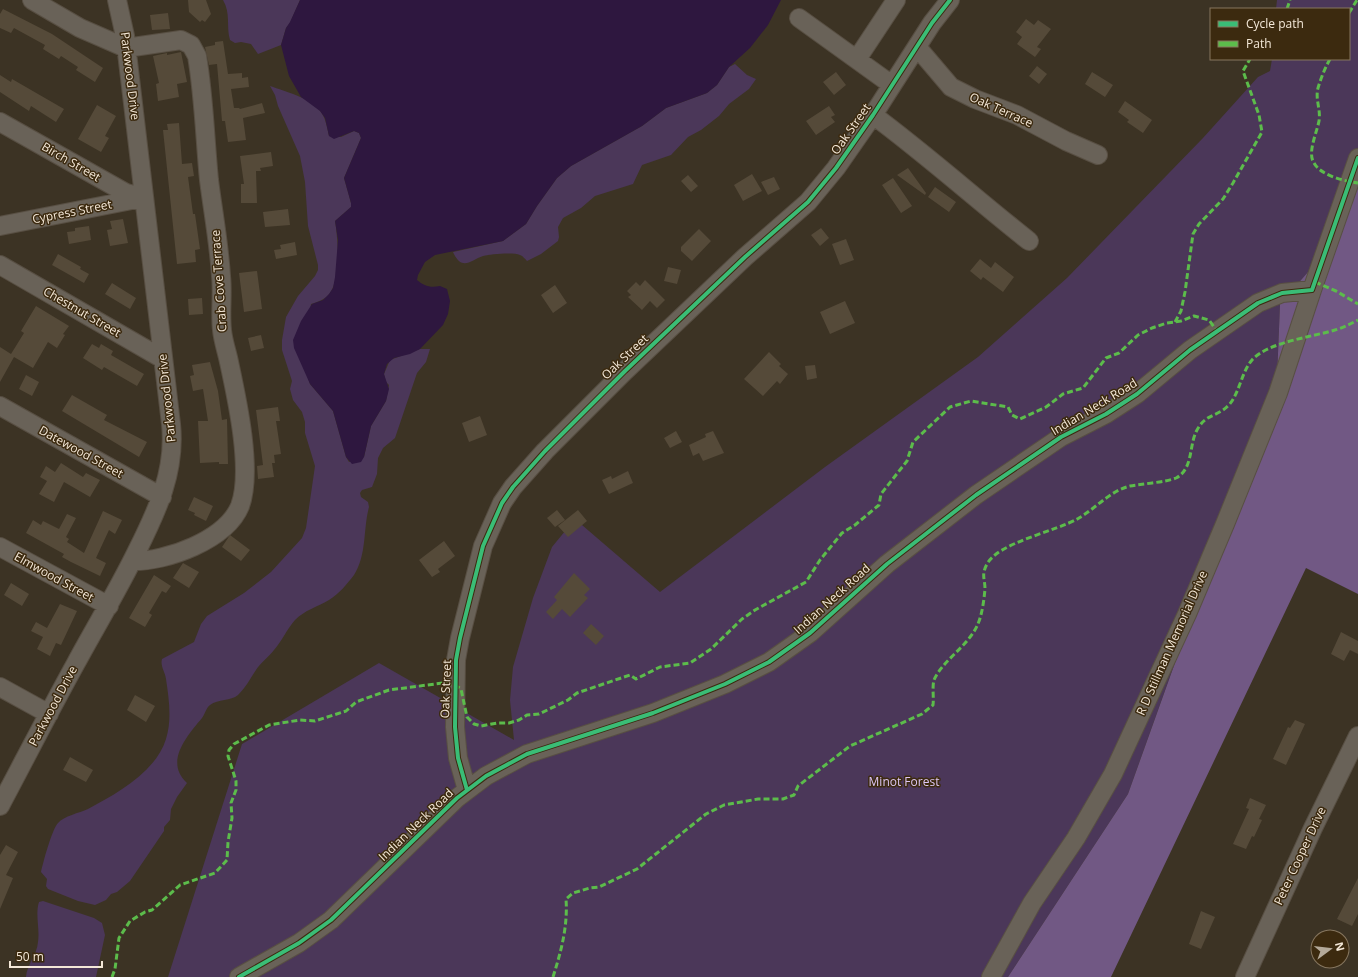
<svg xmlns="http://www.w3.org/2000/svg" width="1358" height="977" viewBox="0 0 1358 977" font-family="'Open Sans',sans-serif">
  <style>
    .green { fill: #4b3759 }
    .forest { fill: #715884 }
    .water { fill: #2e173f }
    .building { fill: #554a39 }
    .lines { fill: none; stroke-linecap: round; stroke-linejoin: round }
    .minor-casing { stroke: #584f43; stroke-width: 20 }
    .minor { stroke: #696258; stroke-width: 18 }
    .quiet { stroke: #5cbc4b; stroke-width: 3; stroke-dasharray: 6 3; stroke-linecap: butt }
    .cycleway-casing { stroke: #3c2a0f; stroke-width: 6 }
    .cycleway { stroke: #3abd76; stroke-width: 4 }
    .labels { text-anchor: middle; stroke-width: 3; stroke-linejoin: round; paint-order: stroke }
    .street-label { font-size: 12px; fill: #f4e8d8; stroke: #3c2a0f }
    .park-label { font-size: 12px; fill: #ddc6f6; stroke: #3c2a0f }
  </style>
  <rect width="100%" height="100%" fill="#3c3324"/>
  <!-- green -->
  <path class="green" d="M223,0H300L290,23L286,28L281,45L258,54L251,44L241,42L235,43L230,40C226,27 231,13 223,0Z
    M1277,0H1358V166L1329,248L1280,304L1277,377L1128,794L1008,977H168L242,744L379,663L514,740L510,700L513,667L533,598L552,547L575,519L660,592L825,467L978,357L1067,278L1203,138L1258,77L1270,71L1272,59H1349V9H1276Z
    M735,64L747,75L756,79L749,89L729,104L719,116L701,130L688,137L671,155L642,165L633,184L595,196L581,208L563,218L558,227L559,237L558,241L541,254L527,261C525,259 523,256 520,255C514,252 490,254 483,256C471,260 462,272 453,252L503,241L526,224L537,206L557,178L571,166L642,126L666,108L707,93L717,85L729,67Z
    M270,86C286,92 310,97 321,112C326,119 327,128 329,136L341,137L354,131L359,133L361,138L344,178L351,203V207L335,221C338,239 341,277 330,293C326,299 318,302 311,304L304,366L310,384L333,411L346,457L349,462L364,457L371,426L386,401L389,385L385,381L384,374L390,360L420,349H430L426,362L417,373L395,438L383,448L378,458L377,474L372,487L362,490L360,493L361,497L368,502L369,507C363,529 367,555 354,575C347,584 339,594 329,600C317,607 305,610 295,620C287,629 282,641 274,650C269,657 260,663 256,670C250,679 246,687 238,695C231,701 218,699 210,705C206,708 205,714 202,718C187,736 164,762 187,783L177,797L171,809L170,820L164,827V831L130,881L117,892L111,894L106,900L95,905L78,901L48,889L46,886L47,879L41,872C43,863 52,829 58,823C64,816 79,813 88,809C116,794 156,772 166,739C172,720 169,699 166,679C165,672 160,666 162,659L194,642L201,624L207,616L244,593L271,572L302,538L306,528L315,466L305,433V422L302,412L293,400L290,389L292,381L282,350V340L286,317L298,296L315,276L318,270V265L308,226L305,182L300,156L278,106L275,95Z
    M43,901L94,918L102,923L105,935L96,977H26C27,964 37,955 38,942C40,929 35,914 39,902Z"/>
  <!-- forest -->
  <path class="forest" d="M1358,166V594L1306,568L1111,977H1008L1128,794L1277,378L1280,304L1329,248Z"/>
  <!-- water -->
  <path class="water" d="M300,0H781L768,25L750,48L729,67L717,85L707,93L666,108L642,126L571,166L557,178L537,206L526,224L503,241L435,255L425,262L418,275L417,280C424,286 430,288 440,286L447,289L450,301L448,314L443,325L420,349L410,354L394,358L387,364L384,374L389,389L386,401L371,426L364,457L361,462L352,464L346,457L333,411L310,384L294,348L293,340L301,321L312,304L323,300L329,294L333,288L335,277L338,240L335,221L351,207V203L344,178L361,138L359,133L354,131L334,139L329,136L325,118L320,111L301,97L289,76L281,45L286,28L290,22Z"/>
  <!-- building -->
  <path class="building" d="M188,0H206L211,14L205,22L202,20L200,22L189,12Z
    M3,9L52,34L103,68L95,82L76,70L78,67L61,56L59,59L43,49L45,45L14,28L11,33L0,28V14Z
    M168,13L170,29L152,30L150,15Z
    M1026,19L1034,25L1038,20L1051,29L1037,47L1041,49L1035,57L1017,44L1022,37L1016,32Z
    M223,41L228,74L242,73V78L248,77L249,87L231,89L234,108H239L240,109L262,103L265,113L243,118L246,140L228,142L225,121H222L217,64L209,65L205,47L215,45V42Z
    M181,52L187,82L177,84L179,97L158,101L156,84L159,83L153,56L167,53V55Z
    M1037,66L1047,74L1039,84L1029,76Z
    M836,72L846,85L834,95L823,82Z
    M1092,72L1113,85L1105,97L1085,84Z
    M0,75L11,82L12,79L64,109L56,122L31,106L29,111L0,92Z
    M1125,101L1152,120L1143,133L1127,122L1129,120L1118,112Z
    M97,105L116,116L105,136L109,138L101,152L78,139Z
    M829,106L835,115L831,117L835,122L816,135L806,121Z
    M179,123L182,164L192,163L194,176L188,177L193,214H195L200,249L195,250L196,262L177,264L163,130H168L167,124Z
    M271,152L273,166L260,168L261,171H256L257,203H241V184H244L240,156Z
    M908,168L926,193L925,195L897,175Z
    M752,174L762,191L743,201L734,185Z
    M688,175L698,186L691,192L681,181Z
    M774,177L780,189L768,195L761,182Z
    M893,178L912,206L901,213L882,185Z
    M935,187L956,202L949,212L928,197Z
    M288,209L290,225L265,227L263,212Z
    M123,219L128,243L110,246L107,230L112,229L110,221Z
    M89,226L91,240L69,244L67,232L75,231V228Z
    M821,228L829,238L820,246L811,235Z
    M699,229L711,241L692,261L681,251V247Z
    M846,239L854,260L840,265L832,244Z
    M295,242L297,255L276,259L274,250L281,249L280,245Z
    M58,254L81,267L80,269L89,274L84,283L52,265Z
    M980,259L991,268L995,262L1014,277L1003,292L983,277L981,280L970,271Z
    M668,267L681,270L677,284L664,281Z
    M257,271L262,309L244,312L239,273Z
    M645,280L665,300L657,308L650,301L642,310L628,297L631,295L627,291L636,282L640,286Z
    M112,283L136,298L130,309L105,294Z
    M555,285L567,303L553,313L541,295Z
    M202,298L203,314L189,315L188,299Z
    M845,301L855,323L830,334L820,312Z
    M36,306L69,326L63,334L65,335L57,348L48,342L33,368L14,357L0,382V347L11,354L24,333L21,331Z
    M261,335L264,348L251,351L248,338Z
    M92,344L99,348L101,344L113,351L111,355L144,374L137,386L104,367L102,370L83,358Z
    M769,352L781,364L779,366L788,374L780,384L777,381L763,396L744,379Z
    M210,362L218,391L222,420L227,419L228,464H219V462L200,463L198,421H208L203,389L193,391L190,376L194,375L192,365Z
    M815,365L817,378L807,380L805,366Z
    M26,375L39,382L32,396L19,389Z
    M72,395L107,415L104,420L147,442L139,457L62,411Z
    M278,407L280,421H276L281,454L274,455L275,463H272L274,477L258,479L257,466L263,465L256,410Z
    M480,416L487,435L469,442L462,423Z
    M676,431L682,442L670,448L664,438Z
    M713,431L724,453L703,461L699,453L693,456L689,445L706,437L705,434Z
    M61,463L83,477L86,473L100,480L90,497L64,482L54,502L39,494L47,481L40,477L46,466L55,472Z
    M628,471L633,483L609,494L602,480L611,476L612,479Z
    M194,497L213,506L206,521L194,515L195,513L188,510Z
    M557,510L565,520L555,527L547,518Z
    M578,510L587,521L568,537L558,526Z
    M103,511L122,520L115,534L109,530L96,558L106,563L100,576L71,562L62,557L64,554L26,533L33,520L41,525L43,521L59,529L67,514L76,518L66,537L69,539L67,542L84,553Z
    M230,535L250,550L241,561L222,547Z
    M444,541L455,556L438,569L440,572L432,577L419,560Z
    M183,563L199,572L189,588L173,578Z
    M574,573L590,589L584,595L588,598L570,617L562,609L553,619L546,612L557,600L554,597Z
    M154,575L171,586L166,593L162,591L149,613L152,615L145,627L129,618Z
    M11,583L29,594L22,606L4,595Z
    M60,604L77,611L61,645L56,643L50,656L37,649L43,637L31,631L36,622L47,628Z
    M591,624L604,636L596,645L583,633Z
    M1341,632L1358,641V654L1350,650L1344,661L1331,654Z
    M135,695L155,706L146,722L127,710Z
    M1295,720L1305,724L1286,765L1273,759L1288,727L1290,728Z
    M70,757L93,770L86,782L63,770Z
    M1250,798L1266,805L1259,819L1262,820L1254,837L1252,836L1246,849L1233,844L1249,809L1246,808Z
    M6,845L18,852L6,875L13,878L0,909V855Z
    M1358,878V914L1352,926L1337,919Z
    M1201,911L1215,917L1201,949L1189,944Z"/>
  <g class="lines">
    <!-- minor casing -->
    <g class="minor-casing">
      <path id="minor" d="M32,0L80,28L126,48L181,40L191,45L197,56C204,97 205,139 209,180C213,212 219,243 221,276C223,294 220,312 222,330C223,341 227,352 229,362C237,399 253,471 240,506C226,540 166,562 132,561
        M799,18L892,85
        M917,47L951,87L975,99L1017,115L1066,141L1098,155
        M857,59L896,0
        M873,115C927,155 977,200 1029,241
        M0,122L126,193L144,198
        M0,226L142,198
        M0,265L163,359
        M0,406L162,497
        M0,547L109,606
        M0,687L49,714
        M467,790L458,758L455,727L456,660L460,638L483,546L502,503L513,487L545,451L625,371L745,257L808,202L836,168L873,115L932,23L950,0
        M0,806C25,759 50,710 76,663C96,626 118,590 137,551C157,511 176,471 171,424L125,36L117,0
        M239,977L299,943L331,920L457,798L486,776L527,754L653,713L725,684L769,662L810,633L887,564L976,495L1061,437L1106,414L1137,394L1190,350L1258,303L1282,293L1312,290L1358,158
        M991,977L1032,903L1076,838L1113,774L1187,614L1225,524L1278,393L1312,290
        M1245,977L1313,828L1358,736"/>
    </g>
    <!-- minor -->
    <use href="#minor" class="minor"/>
    <!-- quiet -->
    <path class="quiet" d="M1287,9L1290,0
      M1349,13L1357,0
      M1330,59C1325,68 1321,78 1318,88C1315,100 1321,109 1319,121C1317,132 1307,153 1314,163C1321,176 1345,181 1358,183
      M1315,282L1336,291L1358,304
      M1175,322L1181,311L1185,292L1193,234L1199,224L1223,199L1233,183L1262,132L1259,115L1243,71L1250,59
      M112,977L115,969L119,938L130,921L145,912L152,910L180,885L215,873L227,860L228,842L232,818L231,803L236,790V781L228,756L229,750L234,744L269,725L300,720L315,721L346,711L356,702L389,690L443,683L455,685L461,689L467,717L474,724L481,726L497,723H509L519,720L527,715L539,714L568,700L577,693L630,675L636,679L660,667L690,663L711,649L742,619L755,610L806,582L820,560L842,533L855,525L879,505L881,494L907,461L913,442L950,407L971,401L1008,407L1012,415L1020,419L1046,407L1063,394L1083,388L1106,358L1119,353L1138,335L1152,328L1167,323L1181,321L1194,316L1209,320L1217,331
      M553,977C561,952 568,926 566,899L573,893L590,888L599,887L637,869L706,814L724,805L758,799H783L794,795L798,786L850,746L922,714L933,705C934,698 932,687 934,680C942,661 967,647 977,626C982,616 984,600 985,589C985,579 981,575 987,564C999,542 1055,532 1079,518C1096,508 1110,491 1130,486C1141,484 1167,482 1176,478C1193,469 1189,447 1196,432C1205,413 1216,418 1229,405C1240,392 1241,373 1252,360C1268,342 1312,337 1335,330C1343,328 1350,324 1358,320"/>
    <!-- cycleway casing -->
    <g class="cycleway-casing">
      <path id="cycleway" d="M467,790L458,758L455,727L456,660L460,638L483,546L502,503L513,487L545,451L625,371L745,257L808,202L836,168L873,115L932,23L950,0
        M239,977L299,943L331,920L457,798L486,776L527,754L653,713L725,684L769,662L810,633L887,564L976,495L1061,437L1106,414L1137,394L1190,350L1258,303L1282,293L1312,290L1358,158"/>
    </g>
    <!-- cycleway -->
    <use href="#cycleway" class="cycleway"/>
  </g>
  <g class="labels">
    <!-- street labels -->
    <g class="street-label">
      <text transform="translate(130 76) rotate(83)" y="4">Parkwood Drive</text>
      <text transform="translate(1001 110) rotate(24)" y="4">Oak Terrace</text>
      <text transform="translate(851 129) rotate(-55)" y="4">Oak Street</text>
      <text transform="translate(71 162) rotate(30)" y="4">Birch Street</text>
      <text transform="translate(72 212) rotate(-11)" y="4">Cypress Street</text>
      <text transform="translate(219 281) rotate(-94)" y="4">Crab Cove Terrace</text>
      <text transform="translate(82 312) rotate(30)" y="4">Chestnut Street</text>
      <text transform="translate(625 357) rotate(-44)" y="4">Oak Street</text>
      <text transform="translate(167 398) rotate(-96)" y="4">Parkwood Drive</text>
      <text transform="translate(1094 407) rotate(-31)" y="4">Indian Neck Road</text>
      <text transform="translate(81 452) rotate(29)" y="4">Datewood Street</text>
      <text transform="translate(54 577) rotate(29)" y="4">Elmwood Street</text>
      <text transform="translate(832 599) rotate(-42)" y="4">Indian Neck Road</text>
      <text transform="translate(1172 643) rotate(-66)" y="4">R D Stillman Memorial Drive</text>
      <text transform="translate(446 689) rotate(-88)" y="4">Oak Street</text>
      <text transform="translate(53 706) rotate(-62)" y="4">Parkwood Drive</text>
      <text transform="translate(416 825) rotate(-44)" y="4">Indian Neck Road</text>
      <text transform="translate(1300 856) rotate(-65)" y="4">Peter Cooper Drive</text>
    </g>
    <!-- park labels -->
    <g class="park-label">
      <text x="904" y="786">Minot Forest</text>
    </g>
  </g>
  <!-- legend -->
  <rect x="1210" y="8" width="140" height="52" fill="#3c2a0f" stroke="#86765f"/>
  <rect x="1218" y="21" width="20" height="6" fill="#3abd76" stroke="#86765f"/>
  <text x="1246" y="28" font-size="12" fill="#f4e8d8">Cycle path</text>
  <rect x="1218" y="41" width="20" height="6" fill="#5cbc4b" stroke="#86765f"/>
  <text x="1246" y="48" font-size="12" fill="#f4e8d8">Path</text>
  <!-- north arrow -->
  <g transform="translate(1330 949) rotate(75)"><circle r="19" fill="#3c2a0f" stroke="#86765f"/>
  <path d="M0-3L7 15L0 10L-7 15Z" fill="#b4a999"/>
  <text y="-6" font-size="11" font-weight="bold" text-anchor="middle" fill="#f4e8d8">N</text>
  </g>
  <!-- scale -->
  <path d="M10 961v6h92v-6" fill="none" stroke="#f4e8d8" stroke-width="2"/>
  <text x="16" y="961" font-size="12" fill="#f4e8d8" stroke="#3c2a0f" stroke-width="3" paint-order="stroke">50 m</text>
</svg>
